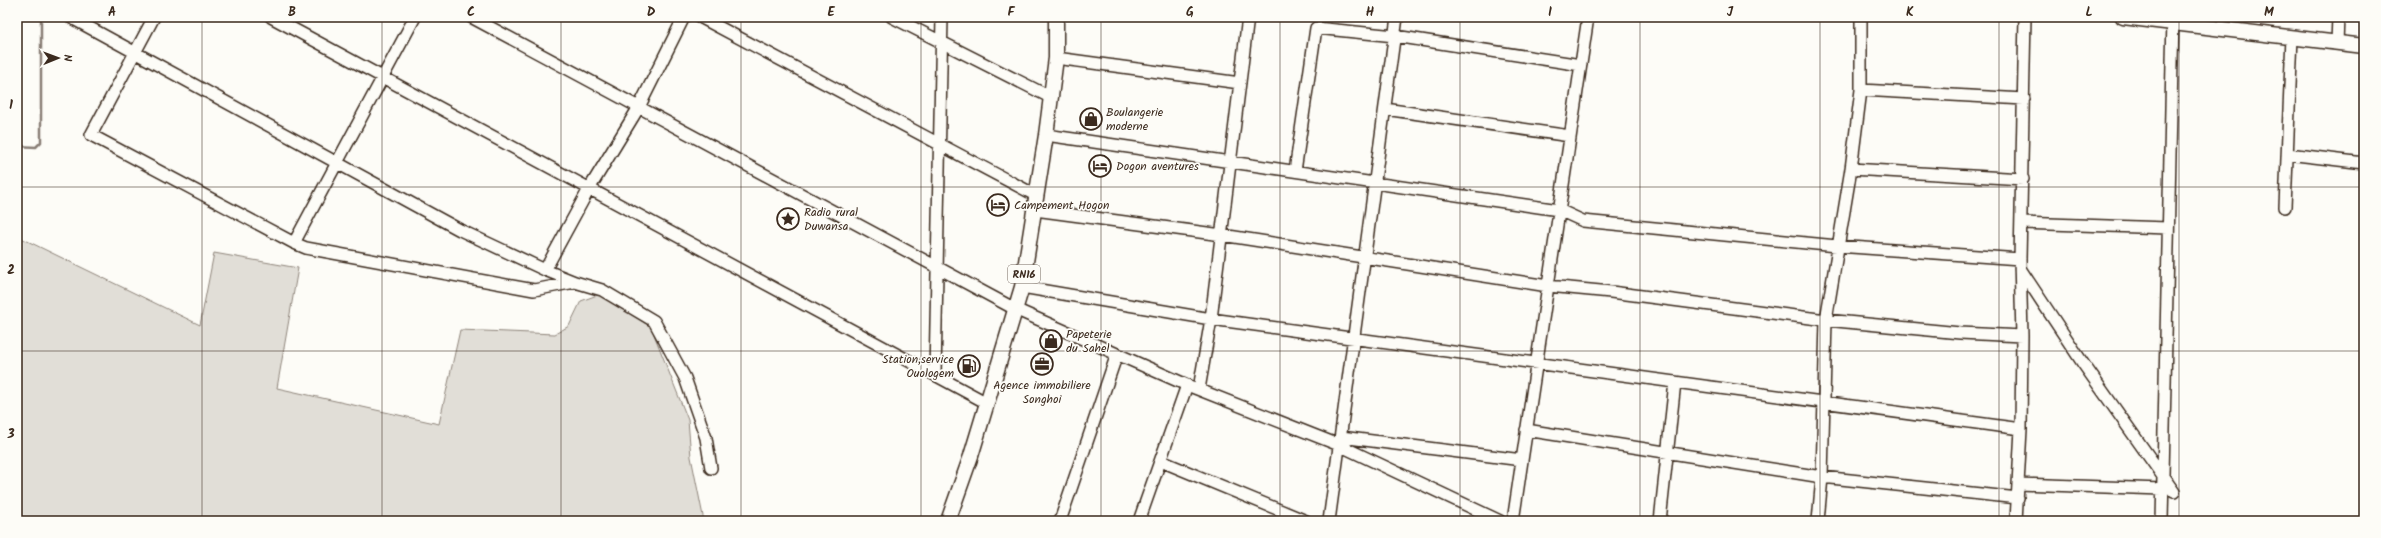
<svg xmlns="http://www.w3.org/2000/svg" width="2381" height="538" viewBox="0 0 2381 538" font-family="Kalam,sans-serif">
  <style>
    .green { fill: #e1ded7; stroke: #8e847a }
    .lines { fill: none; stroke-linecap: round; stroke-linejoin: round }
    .stream { stroke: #887d74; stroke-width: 2.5 }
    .minor-casing { stroke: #3b2a1e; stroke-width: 14 }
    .major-casing { stroke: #3b2a1e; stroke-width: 17 }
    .minor { stroke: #fdfcf7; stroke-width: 11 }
    .major { stroke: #fdfcf7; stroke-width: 14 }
    .grid { fill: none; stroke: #3b2a1e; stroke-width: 1; stroke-opacity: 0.55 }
    .labels { text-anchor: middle; stroke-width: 3.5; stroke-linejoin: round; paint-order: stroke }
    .shield { fill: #fdfcf7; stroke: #75695f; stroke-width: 1 }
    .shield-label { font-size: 11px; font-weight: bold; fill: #3b2a1e }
    .poi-label { font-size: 12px; fill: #3b2a1e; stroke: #fdfcf7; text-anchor: start }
    .neatline { fill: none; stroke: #3b2a1e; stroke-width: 1.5 }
    .grid-label { font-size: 13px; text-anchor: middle; font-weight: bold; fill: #3b2a1e }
  </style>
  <rect width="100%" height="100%" fill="#fdfcf7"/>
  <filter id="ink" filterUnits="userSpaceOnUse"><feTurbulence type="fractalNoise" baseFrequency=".025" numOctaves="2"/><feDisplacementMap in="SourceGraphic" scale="8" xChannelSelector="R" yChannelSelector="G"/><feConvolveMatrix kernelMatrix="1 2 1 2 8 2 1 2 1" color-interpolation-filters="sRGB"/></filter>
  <g filter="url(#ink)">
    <!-- green -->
    <path class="green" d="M17,236L200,325L214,253L298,268L277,388L439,424L460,330L555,334L569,326L581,301L600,294L651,327L688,420L691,457L704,521H17Z"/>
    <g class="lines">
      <!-- stream -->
      <path class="stream" d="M17,146L36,147L41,142V17"/>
      <!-- minor casing -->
      <g class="minor-casing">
        <path id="minor" d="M70,17L460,230L545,270L575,282L602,290L654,321L685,378L706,438L711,468
          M154,17L91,135L294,243L415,17
          M271,17L987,403
          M471,17L1015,309L1187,385L1339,445L1500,521
          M700,17L1037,196
          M892,17L1050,97
          M2337,43L2338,17
          M1056,58L1240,83
          M1861,90L2024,99
          M1385,109L1570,136
          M1046,135L1559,210L1583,221L1837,246L2020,259
          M2288,154L2364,163
          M1851,169L2023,179
          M1295,171L1316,28L1395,36L1581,65
          M2285,207L2292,37
          M1035,210L1222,235L1548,286L1611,292L1826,320L1960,333L2022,336
          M2021,223L2168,228
          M294,243L306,248L534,290L575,282
          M545,270L589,189L639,107L684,17
          M2021,270L2082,362L2174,492
          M1022,287L1211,319L2021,429
          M935,375L942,17
          M1199,389L1211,319L1248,17
          M1526,430L1822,477L2018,498
          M1341,437L1522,460
          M1161,461L1306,521
          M2018,484L2162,489
          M1060,521L1117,354
          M1139,521L1187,385
          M1329,521L1397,17
          M1513,521L1588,17
          M1660,521L1675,382
          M1818,521L1822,477L1826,320L1851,169L1861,90V17
          M2016,521L2021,429L2022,336L2020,259L2025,17
          M2162,521L2173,17"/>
      </g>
      <!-- major casing -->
      <g class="major-casing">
        <path id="major" d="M2123,17L2364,46
          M948,521L971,456L1022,287L1046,135L1056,58V17"/>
      </g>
      <!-- minor -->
      <use href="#minor" class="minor"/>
      <!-- major -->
      <use href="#major" class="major"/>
    </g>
  </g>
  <!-- grid -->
  <path class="grid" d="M202,17V521M382,17V521M561,17V521M741,17V521M921,17V521M1101,17V521M1280,17V521M1460,17V521M1640,17V521M1820,17V521M1999,17V521M2179,17V521M17,187H2364M17,351H2364"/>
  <!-- icons -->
  <defs>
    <g id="shop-ring" transform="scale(1.15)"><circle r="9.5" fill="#fdfcf7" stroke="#3b2a1e" stroke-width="1.5"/><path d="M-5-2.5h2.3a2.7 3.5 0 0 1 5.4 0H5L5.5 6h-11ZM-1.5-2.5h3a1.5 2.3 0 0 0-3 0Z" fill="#3b2a1e"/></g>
    <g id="hotel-ring" transform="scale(1.15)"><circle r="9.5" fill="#fdfcf7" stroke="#3b2a1e" stroke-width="1.5"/><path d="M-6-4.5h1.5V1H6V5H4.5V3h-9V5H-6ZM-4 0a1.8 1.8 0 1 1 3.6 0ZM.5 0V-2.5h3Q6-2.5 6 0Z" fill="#3b2a1e"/></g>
    <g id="sight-ring" transform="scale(1.15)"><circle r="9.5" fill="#fdfcf7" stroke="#3b2a1e" stroke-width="1.5"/><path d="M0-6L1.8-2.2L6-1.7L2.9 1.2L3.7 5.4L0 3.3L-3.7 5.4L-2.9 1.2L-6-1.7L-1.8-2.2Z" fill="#3b2a1e"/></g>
    <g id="office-ring" transform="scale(1.15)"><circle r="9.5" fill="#fdfcf7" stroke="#3b2a1e" stroke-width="1.5"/><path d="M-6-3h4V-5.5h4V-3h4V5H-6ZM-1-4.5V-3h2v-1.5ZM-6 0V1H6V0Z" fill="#3b2a1e"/></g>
    <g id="fuel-ring" transform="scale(1.15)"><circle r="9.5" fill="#fdfcf7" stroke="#3b2a1e" stroke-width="1.5"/><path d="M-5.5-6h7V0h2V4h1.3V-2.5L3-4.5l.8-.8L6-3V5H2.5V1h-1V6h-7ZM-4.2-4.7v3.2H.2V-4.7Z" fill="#3b2a1e"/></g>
  </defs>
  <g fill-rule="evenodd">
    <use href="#shop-ring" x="1091" y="119"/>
    <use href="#hotel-ring" x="1100" y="166"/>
    <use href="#hotel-ring" x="998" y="205"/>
    <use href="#sight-ring" x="788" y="219"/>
    <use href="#shop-ring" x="1051" y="341"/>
    <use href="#office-ring" x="1042" y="364"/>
    <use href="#fuel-ring" x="969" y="366"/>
  </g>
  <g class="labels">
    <!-- shield labels -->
    <rect class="shield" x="1008" y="265" width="32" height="18" rx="3"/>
    <g class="shield-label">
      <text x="1024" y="278">RN16</text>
    </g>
    <!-- poi labels -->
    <g class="poi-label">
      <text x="1106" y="116">Boulangerie<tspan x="1106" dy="14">moderne</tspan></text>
      <text x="1116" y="170">Dogon aventures</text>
      <text x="1014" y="209">Campement Hogon</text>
      <text x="804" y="216">Radio rural<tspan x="804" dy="14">Duwansa</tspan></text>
      <text x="1066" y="338">Papeterie<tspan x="1066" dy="14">du Sahel</tspan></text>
      <text x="954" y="363" text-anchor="end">Station,service<tspan x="954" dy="14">Ouologem</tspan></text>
      <text x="1042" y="389" text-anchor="middle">Agence immobiliere<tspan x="1042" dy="14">Songhoi</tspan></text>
    </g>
  </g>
  <!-- margin -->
  <rect width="2381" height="538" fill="none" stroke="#fdfcf7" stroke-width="44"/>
  <!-- north arrow -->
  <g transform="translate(58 58) rotate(89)" stroke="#fdfcf7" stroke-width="3" paint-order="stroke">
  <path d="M0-3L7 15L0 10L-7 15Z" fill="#3b2a1e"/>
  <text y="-6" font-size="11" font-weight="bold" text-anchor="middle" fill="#3b2a1e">N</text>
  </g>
  <rect x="22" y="22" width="2337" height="494" class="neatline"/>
  <g class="grid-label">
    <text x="112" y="16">A</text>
    <text x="292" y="16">B</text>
    <text x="471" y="16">C</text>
    <text x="651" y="16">D</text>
    <text x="831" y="16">E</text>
    <text x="1011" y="16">F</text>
    <text x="1190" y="16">G</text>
    <text x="1370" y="16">H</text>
    <text x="1550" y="16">I</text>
    <text x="1730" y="16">J</text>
    <text x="1910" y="16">K</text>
    <text x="2089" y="16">L</text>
    <text x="2269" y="16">M</text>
    <text x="11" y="109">1</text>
    <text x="11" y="274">2</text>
    <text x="11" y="438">3</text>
  </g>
</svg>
